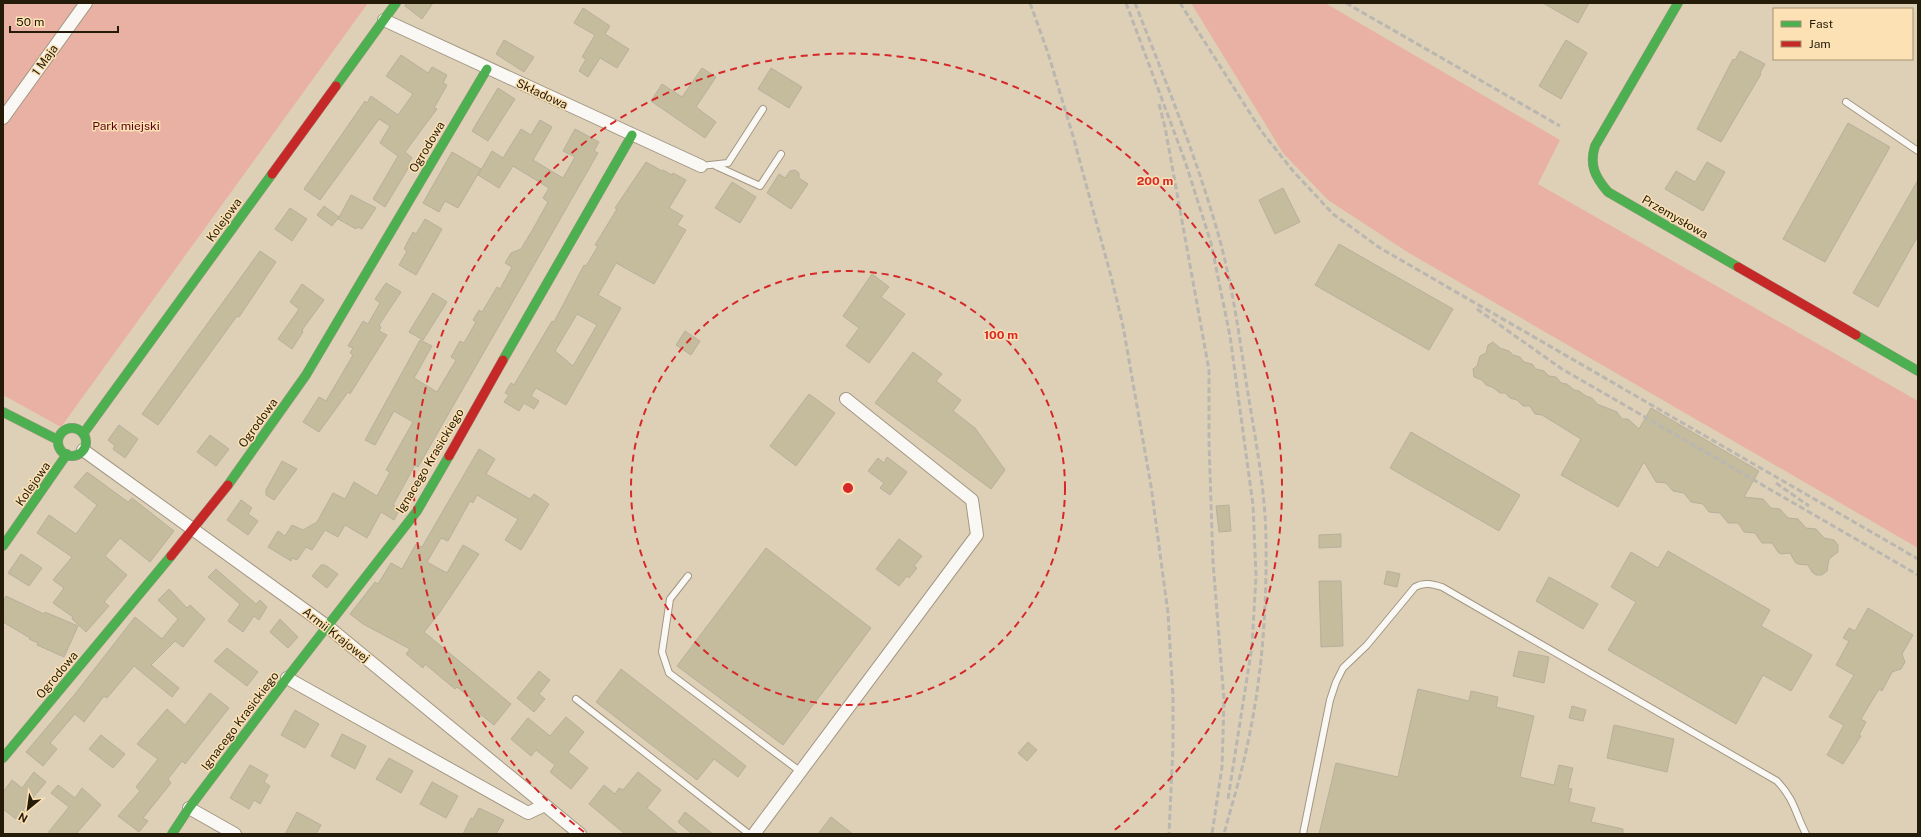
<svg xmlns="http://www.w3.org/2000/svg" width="1921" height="837" viewBox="0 0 1921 837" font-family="'Public Sans',sans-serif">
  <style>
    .green { fill: #e9b0a4 }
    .building { fill: #c4bc9d; stroke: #b7b09c; fill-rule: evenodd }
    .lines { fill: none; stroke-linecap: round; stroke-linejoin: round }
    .lane-casing { stroke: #a29783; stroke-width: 8 }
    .street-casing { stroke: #a29783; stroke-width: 14 }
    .fast-casing { stroke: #a29783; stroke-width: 10 }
    .jam-casing { stroke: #a29783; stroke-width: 10 }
    .lane { stroke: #faf8f4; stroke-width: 6 }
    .street { stroke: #faf8f4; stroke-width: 12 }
    .fast { stroke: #4caf50; stroke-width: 9 }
    .jam { stroke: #c62828; stroke-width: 9 }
    .rail { stroke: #bab6b0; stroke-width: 3; stroke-dasharray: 6 3; stroke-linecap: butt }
    .ring { fill: none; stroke: #d62828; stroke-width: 2; stroke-dasharray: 7 5 }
    .labels { text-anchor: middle; stroke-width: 3; stroke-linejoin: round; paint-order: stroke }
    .street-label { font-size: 12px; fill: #241b09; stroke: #fbe1b3 }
    .park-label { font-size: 12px; fill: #5c000f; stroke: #fbe1b3 }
    .centre { fill: #d62828; stroke: #fbe1b3; stroke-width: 2 }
    .ring-label { font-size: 12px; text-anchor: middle; font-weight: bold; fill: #d62828; stroke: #fbe1b3; stroke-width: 3; stroke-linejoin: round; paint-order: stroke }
  </style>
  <rect width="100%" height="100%" fill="#ded0b7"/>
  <!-- green -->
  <path class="green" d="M3,3H368L61,427L3,395Z
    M1191,3H1325L1560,140L1538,184L1918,401V548L1409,253L1328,200L1283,153Z"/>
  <!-- building -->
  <path class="building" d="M406,3H433L422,19L405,6Z
    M1543,3H1589L1578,23Z
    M583,8L610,26L605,34L629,49L617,68L600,58L588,77L579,71L586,59L582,57L595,35L574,23Z
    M504,40L534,57L524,72L496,54Z
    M1566,40L1587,53L1561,99L1539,86Z
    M1740,51L1765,64L1760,73L1761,74L1721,142L1697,129L1733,59L1735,60Z
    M401,55L428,73L432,67L447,75L443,83L447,85L434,108L437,109L405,152L412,158L408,164L410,165L385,207L373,199L398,156L380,143L390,126L379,119L320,200L304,189L365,101L367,103L371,96L398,115L413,94L386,76Z
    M702,68L716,77L696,107L716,122L705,138L651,101L662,84L682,97Z
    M771,68L802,87L789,108L758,89Z
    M498,88L515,99L488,141L472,131Z
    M540,120L552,127L533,160L563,178L575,157L563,151L575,129L599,142L594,151L598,153L418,467L415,465L393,505L400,509L394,520L381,512L367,538L345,525L338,537L325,530L312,550L306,547L297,560L292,558L291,561L268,547L278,531L285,536L292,525L303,530L317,522L333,493L345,499L354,482L377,496L390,472L386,470L413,422L394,411L375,445L365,440L420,340L432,346L414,378L437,392L456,360L451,357L460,341L464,343L476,322L473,320L479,310L482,312L497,287L500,289L512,267L505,263L511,253L521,249L533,229L548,202L543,198L549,188L513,166L499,188L478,175L492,151L503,158L521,129L531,135Z
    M1848,123L1890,147L1825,262L1783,239Z
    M452,152L481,169L458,208L445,201L439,212L423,203Z
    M646,162L662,171L663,170L672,175L673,173L686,180L669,208L683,216L677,225L686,230L654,284L616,263L598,295L621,308L566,405L536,388L531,396L539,401L534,409L524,403L519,411L504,402L509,395L505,393L511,383L514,385L552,321L554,322L584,265L586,266L598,246L595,245L617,209L615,208ZM577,314L597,325L573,366L555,351Z
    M1707,162L1725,172L1703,211L1665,189L1676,171L1695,182Z
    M795,170L799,173V178L808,184L791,209L767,193L779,174L785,178L790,171Z
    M1918,180V236L1878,307L1853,293Z
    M732,182L756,197L740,223L715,208Z
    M1283,188L1300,222L1275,234L1259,200Z
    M351,195L376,208L362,229L358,227L356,229L338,219Z
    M324,206L339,217L332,226L317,215Z
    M290,208L307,219L292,241L275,229Z
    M425,219L442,229L416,275L399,265L407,251L404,249L408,241L413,232L416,234Z
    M1339,244L1453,309L1429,350L1315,285Z
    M260,251L276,262L239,317L237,316L158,425L142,414Z
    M872,274L889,287L881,297L905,314L869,363L846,346L859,328L843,316Z
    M386,283L401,292L379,325L381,327L379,331L387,335L350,394L348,392L319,432L303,422L319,397L326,401L353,355L350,353L353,348L348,346L363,321L368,324L380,303L375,299Z
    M302,284L324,300L302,330L303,332L292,349L278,339L299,309L290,302Z
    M433,293L447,302L423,340L409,332Z
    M685,331L700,341L691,355L676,345Z
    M1493,342L1500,348L1509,351L1513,355L1520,357L1524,362L1532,364L1536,369L1544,371L1549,376L1556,377L1561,383L1567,384L1574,390L1579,391L1586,396L1592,398L1597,404L1617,412L1622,419H1628L1639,429L1651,408L1759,471L1744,497L1763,499L1771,508L1780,509L1788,518L1798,519L1806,528L1816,529L1824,538L1834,540L1838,545V552L1829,559L1827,571L1822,575H1816L1812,572L1808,565L1798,564L1795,562L1790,553L1781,554L1778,552L1772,543H1762L1755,533L1744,532L1738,523H1728L1720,513L1709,512L1703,504L1691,502L1684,493L1673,491L1666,483L1656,482L1644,462L1618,507L1561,475L1581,439L1542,415L1535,414L1530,406H1523L1517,400L1510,398L1505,393H1500L1492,387L1486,385L1482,380L1474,377L1473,369L1477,366L1480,356L1486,353L1488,345Z
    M913,352L942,374L936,381L961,400L953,411L975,428L1005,470L991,489L875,403Z
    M809,394L835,413L796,466L770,446Z
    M119,425L138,439L125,458L113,449L115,446L108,440Z
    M1411,432L1520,495L1499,531L1390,468Z
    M210,435L229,449L216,466L197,452Z
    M479,449L495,459L486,474L530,499L534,494L549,504L521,550L505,540L518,519L477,495L473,503L470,501L448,541L441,538L427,562L447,573L463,545L479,554L440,612L424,632L511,704L494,725L470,706L474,701L457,687L455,689L425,664L423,668L406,654L410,649L363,624L350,614L375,582L378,584L391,563L402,569L416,544L422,547Z
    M887,457L907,472L890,495L880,488L884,483L868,471L878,458L884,463Z
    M282,461L297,469L274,500L266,495V490Z
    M87,472L128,502L132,498L174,531L150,562L120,538L105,556L127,575L104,602L109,606L86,632L72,619L73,617L53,603L64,588L53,580L72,557L37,533L49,515L76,534L97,505L74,487Z
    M241,500L252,508L248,514L258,521L248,535L227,520Z
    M1229,505L1231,531L1219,532L1216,506Z
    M1341,534V547L1319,548V535Z
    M899,539L922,556L914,566L917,568L909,578L907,576L899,586L876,569Z
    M766,548L871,628L783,745L677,666Z
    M1668,551L1770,610L1761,626L1812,655L1791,691L1763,675L1736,724L1608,650L1636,602L1611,587L1631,552L1658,568Z
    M21,554L42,568L29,586L8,573Z
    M321,565H325L338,574L327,588L312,576Z
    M216,569L256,604L260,600L267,607L259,620L254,616L243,632L228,621L240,604L208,577Z
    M1387,571L1400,574L1397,587L1384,584Z
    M1549,577L1598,604L1583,629L1536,601Z
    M1319,581H1341L1343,646L1321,647Z
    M169,589L187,608L190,605L205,619L183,647L175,641L151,665L179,688L172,697L134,666L107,698L104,696L84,722L75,714L50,743L57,749L43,766L26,752L75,694L135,617L162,639L178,619L158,600Z
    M6,596L44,614L45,612L78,626L64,657L37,645L38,643L29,639L30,638L3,622V603Z
    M1868,608L1913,635L1902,654L1905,662L1901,669L1892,672L1882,691L1879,689L1861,719L1866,722L1859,735L1861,736L1843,764L1827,755L1844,725L1829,717L1854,675L1836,665L1849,641L1843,638L1849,628L1855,631Z
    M280,619L298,637L288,648L270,632Z
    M227,648L258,672L247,686L214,661Z
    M1519,651L1549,657L1544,683L1513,676Z
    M621,669L746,766L738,777L714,759L697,780L596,702Z
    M539,671L550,680L539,694L545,699L534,712L517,698Z
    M1418,689L1469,701L1471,691L1498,697L1496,707L1534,716L1520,777L1554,785L1559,765L1573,768L1568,788L1572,789L1569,802L1595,808L1591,822L1623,829V834H1319L1336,763L1398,777Z
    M210,693L229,708L185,764L182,761L168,779L171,783L143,818L148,821L139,832L118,816L140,791L136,787L158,759L137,744L167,709L185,725Z
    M1572,706L1586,710L1583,721L1569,718Z
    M295,710L319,724L305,748L281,735Z
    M566,717L584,732L568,752L588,768L571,789L550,772L555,765L536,750L531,756L511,739L528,718L550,736Z
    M1614,725L1674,739L1667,772L1607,758Z
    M342,734L366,746L355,769L331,756Z
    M101,735L125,754L113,768L89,749Z
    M1028,742L1037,750L1027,761L1018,753Z
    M389,758L413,771L401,793L376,779Z
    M250,765L268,775L264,782L270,786L260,804L254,800L249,809L230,798Z
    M34,772L46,782L23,810L28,814L21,823L3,809V792L12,780L22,788Z
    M638,772L661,790L647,808L678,834H625L589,804L604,785L615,794L619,788L623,790Z
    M432,782L458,796L446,818L420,804Z
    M58,785L75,798L82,788L101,805L76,834H47L69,807L51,793Z
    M479,808L504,820L496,834H463L471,818L473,819Z
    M297,812L321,825L316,834H285Z
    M685,812L713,834H692L678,822Z
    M831,817L853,834H818Z"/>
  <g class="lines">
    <!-- lane casing -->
    <g class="lane-casing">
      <path id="lane" d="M1846,102L1918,151
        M701,166L728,163L763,109
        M716,166L760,186L781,154
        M688,576L670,599L662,652L669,673L801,772
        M576,699L749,834
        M1303,834L1330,700L1336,682L1343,668L1367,645L1415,587C1424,582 1432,584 1442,587L1777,781C1795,800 1795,813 1806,834"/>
    </g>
    <!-- street casing -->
    <g class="street-casing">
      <path id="street" d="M384,20L701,166
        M3,118L86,3
        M83,450L327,626L580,834
        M287,678L528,813L545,805
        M189,808L235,834
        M754,834L977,535L972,500L846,399"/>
    </g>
    <!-- fast casing -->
    <g class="fast-casing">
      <path id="fast" d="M1678,3L1595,146C1589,165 1595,177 1608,192L1738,267
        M336,86L396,3
        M1856,335L1918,371
        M503,360L632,135
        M3,412L58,440
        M58 442a14 14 0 1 1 28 0a14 14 0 1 1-28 0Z
        M83,434L272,174
        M228,485L306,375L487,69
        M3,546L67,454
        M3,758L171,556
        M172,834L189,808L287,678L417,511L449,456"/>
    </g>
    <!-- jam casing -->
    <g class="jam-casing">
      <path id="jam" d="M272,174L336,86
        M1738,267L1856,335
        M449,456L503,360
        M171,556L228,485"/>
    </g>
    <!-- lane -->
    <use href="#lane" class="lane"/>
    <!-- street -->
    <use href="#street" class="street"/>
    <!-- fast -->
    <use href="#fast" class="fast"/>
    <!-- jam -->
    <use href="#jam" class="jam"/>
    <!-- rail -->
    <path class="rail" d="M1030,3L1048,53L1073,136L1112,280L1123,326L1151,486L1168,613L1173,696V746L1169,834
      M1126,3L1185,161L1211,243L1230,336L1253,505L1256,576L1252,646L1228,799
      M1135,3C1165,80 1197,158 1219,237C1232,284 1239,333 1246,381C1254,432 1265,485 1266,538C1267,610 1262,681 1246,751C1240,779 1231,807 1224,834
      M1180,3L1262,132L1293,171L1333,214L1380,248L1918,559
      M1346,3L1560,126
      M1159,104L1165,127L1209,370V443L1213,562L1224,700L1222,767L1212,834
      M1477,309L1562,369L1918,575
      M1776,483L1809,506"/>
  </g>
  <!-- distance rings -->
  <g class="ring">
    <circle cx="848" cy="488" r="217"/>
    <path d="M584 832A434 434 0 1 1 1112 832"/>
  </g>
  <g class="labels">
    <!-- street labels -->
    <g class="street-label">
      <text transform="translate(45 60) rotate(-54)" y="4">1 Maja</text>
      <text transform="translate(542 94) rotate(25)" y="4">Składowa</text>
      <text transform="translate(427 147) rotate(-59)" y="4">Ogrodowa</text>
      <text transform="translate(1675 217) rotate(30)" y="4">Przemysłowa</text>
      <text transform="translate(224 220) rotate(-54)" y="4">Kolejowa</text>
      <text transform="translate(258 423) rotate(-54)" y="4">Ogrodowa</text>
      <text transform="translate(430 461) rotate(-59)" y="4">Ignacego Krasickiego</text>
      <text transform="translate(33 484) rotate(-55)" y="4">Kolejowa</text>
      <text transform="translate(336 635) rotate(38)" y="4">Armii Krajowej</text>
      <text transform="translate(57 675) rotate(-50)" y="4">Ogrodowa</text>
      <text transform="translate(240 721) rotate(-53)" y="4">Ignacego Krasickiego</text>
    </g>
    <!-- park labels -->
    <g class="park-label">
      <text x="126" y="130">Park miejski</text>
    </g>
  </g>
  <circle cx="848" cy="488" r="6" class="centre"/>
  <g class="ring-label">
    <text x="1155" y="185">200 m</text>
    <text x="1001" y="339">100 m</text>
  </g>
  <!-- border -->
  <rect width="1921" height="837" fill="none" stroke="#241b09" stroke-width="8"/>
  <!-- legend -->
  <rect x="1773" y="8" width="140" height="52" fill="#fbe1b3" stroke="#a5926f"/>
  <rect x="1781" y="21" width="20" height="6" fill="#4caf50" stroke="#a5926f"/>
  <text x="1809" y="28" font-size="12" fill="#241b09">Fast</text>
  <rect x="1781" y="41" width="20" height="6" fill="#c62828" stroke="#a5926f"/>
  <text x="1809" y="48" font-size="12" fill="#241b09">Jam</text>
  <!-- north arrow -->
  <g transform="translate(28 809) rotate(209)" stroke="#fbe1b3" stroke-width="3" paint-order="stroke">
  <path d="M0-3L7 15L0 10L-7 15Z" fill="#241b09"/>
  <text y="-6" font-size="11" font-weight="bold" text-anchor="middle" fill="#241b09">N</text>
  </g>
  <!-- scale -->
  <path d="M10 26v6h108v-6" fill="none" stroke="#241b09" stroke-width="2"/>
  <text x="16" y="26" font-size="12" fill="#241b09" stroke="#fbe1b3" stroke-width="3" paint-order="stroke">50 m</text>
</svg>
